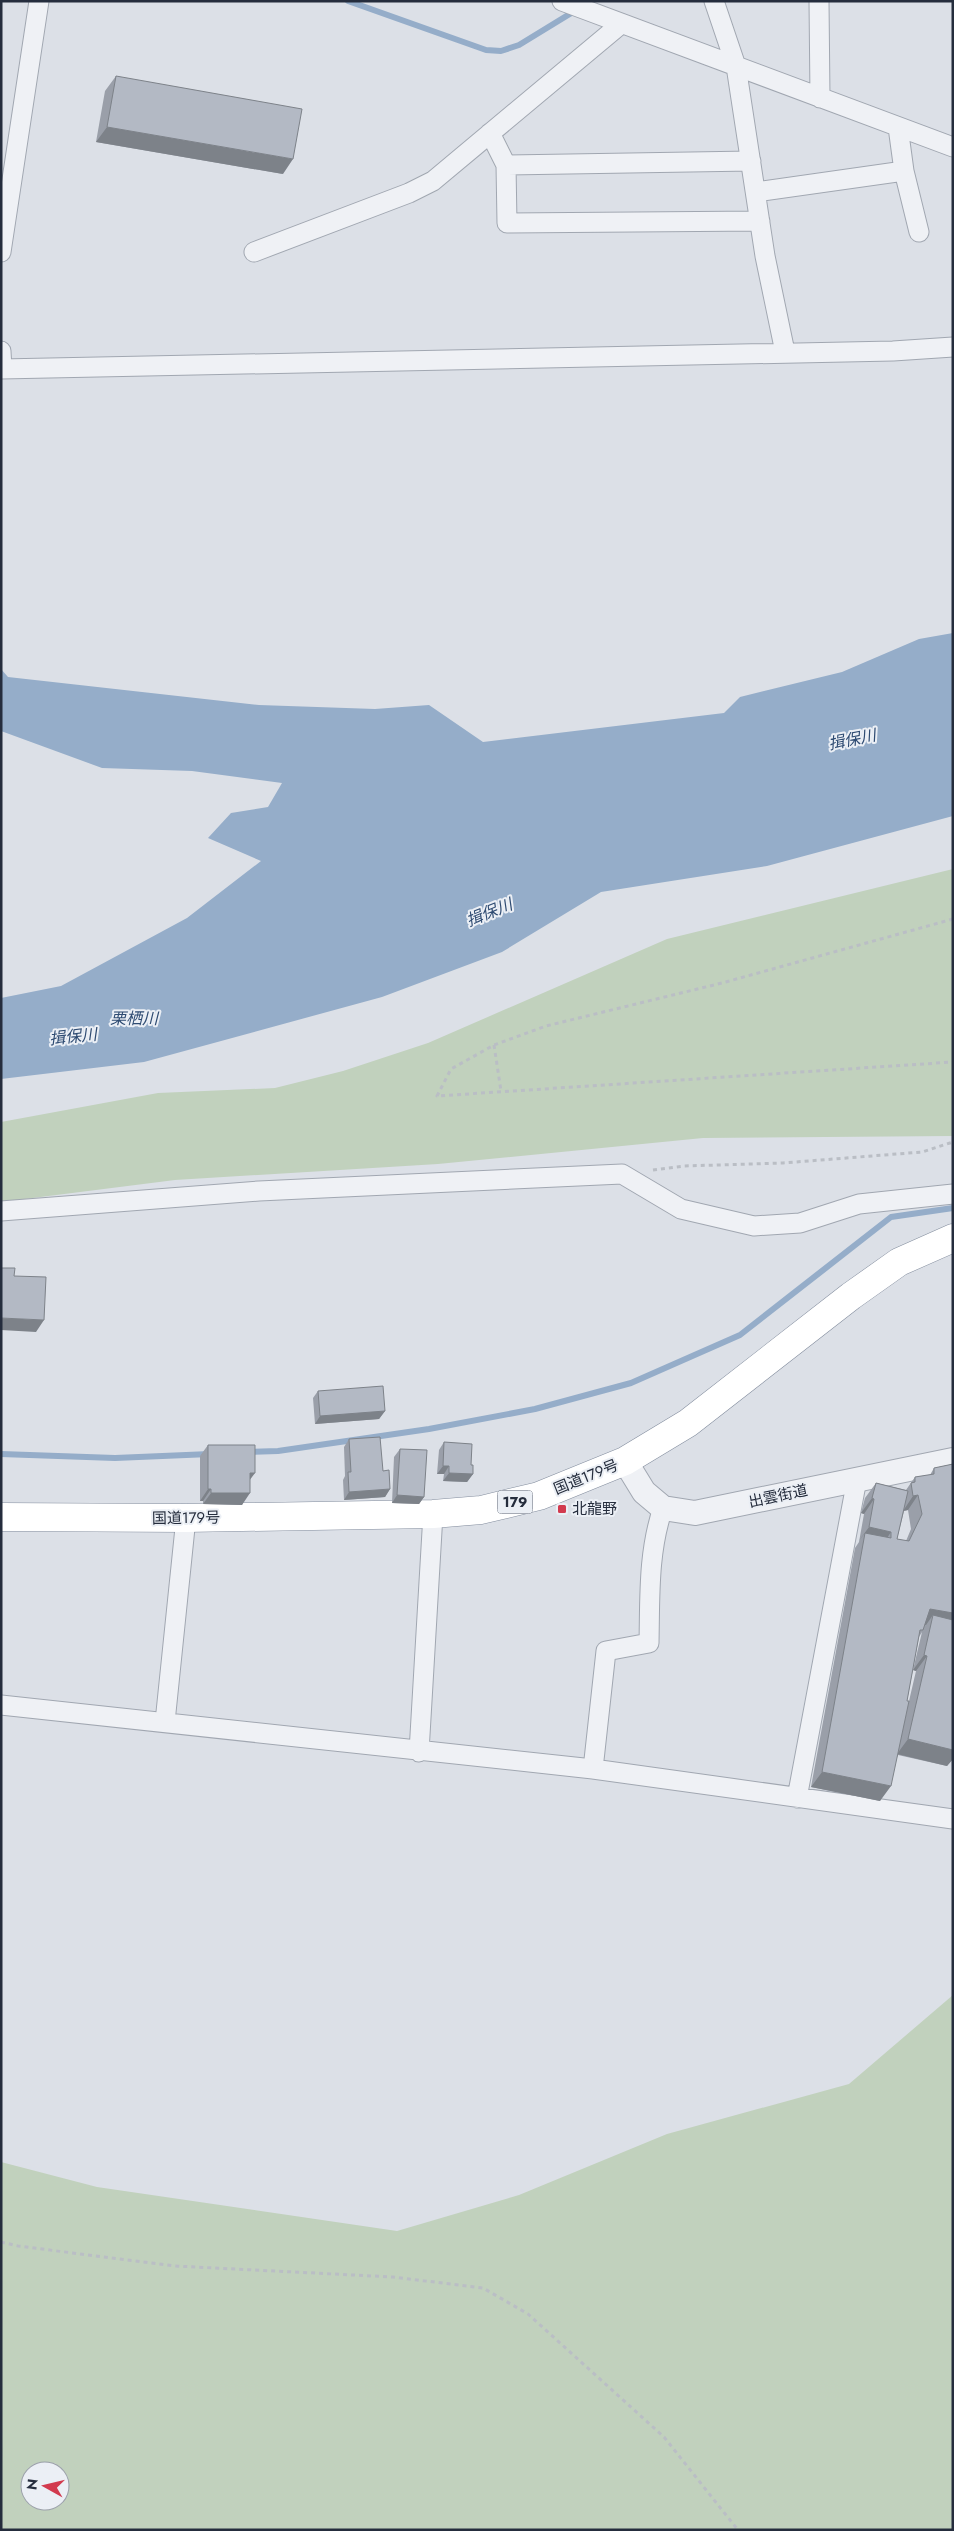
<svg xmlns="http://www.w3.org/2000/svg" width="954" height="2531" viewBox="0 0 954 2531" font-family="Jost,'Noto Sans JP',sans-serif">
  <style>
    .green { fill: #c1d1bd; fill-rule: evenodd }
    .water { fill: #95adc9 }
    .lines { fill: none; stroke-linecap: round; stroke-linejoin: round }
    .stream { stroke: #95adc9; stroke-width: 6 }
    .minor-casing { stroke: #a1a7b1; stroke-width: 21 }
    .tertiary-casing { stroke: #a1a7b1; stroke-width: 26 }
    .trunk-casing { stroke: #838d9e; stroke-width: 29 }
    .path { stroke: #babec5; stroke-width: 3; stroke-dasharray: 4 4; stroke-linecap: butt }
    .minor { stroke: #eff1f5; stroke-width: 19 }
    .tertiary { stroke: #eff1f5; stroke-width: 24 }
    .trunk { stroke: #fff; stroke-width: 28 }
    .wall { fill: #9a9fa9; fill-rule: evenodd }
    .shaded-wall { fill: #7d8289 }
    .building { fill: #b3b9c4; stroke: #7d8289 }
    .poi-dot { fill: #d23a4e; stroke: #ebeff5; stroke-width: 2 }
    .labels { text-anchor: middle; stroke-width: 4; stroke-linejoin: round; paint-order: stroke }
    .shield { fill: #ebeff5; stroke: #606774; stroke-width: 1 }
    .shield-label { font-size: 14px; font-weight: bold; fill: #252d3d }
    .street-label { font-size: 15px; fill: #252d3d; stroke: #ebeff5 }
    .poi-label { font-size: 15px; fill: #252d3d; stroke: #ebeff5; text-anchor: start }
    .water-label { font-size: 16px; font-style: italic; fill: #2e4b72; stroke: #ebeff5 }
  </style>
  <rect width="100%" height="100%" fill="#dce0e7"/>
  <!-- green -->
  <path class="green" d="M953,869V1136L703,1138L438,1164L175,1180L1,1202V1122L158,1093L275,1088L343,1071L428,1043L667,939Z
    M953,1995V2530H1V2162L97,2187L397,2231L519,2195L667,2134L849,2084ZM30,2471H60V2501H30Z"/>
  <!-- water -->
  <path class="water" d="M953,633V816L767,866L601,892L502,952L382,997L144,1062L1,1079V998L61,986L187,918L261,861L208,838L231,813L268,807L282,783L192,771L102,768L1,731V669L8,677L259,705L375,709L429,705L483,742L724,713L740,697L842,672L919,639Z"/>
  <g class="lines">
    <!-- stream -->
    <path class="stream" d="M348,1L486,50L501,51L519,45L591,1
      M247,1452L278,1451L429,1429L535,1409L631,1383L740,1335L891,1217L953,1208
      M1,1454L115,1458L210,1454"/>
    <!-- minor casing -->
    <g class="minor-casing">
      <path id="minor" d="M562,1L953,147
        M714,1L736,66L765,256L785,352
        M819,1L820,98
        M490,133L506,165L507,223L760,221
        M506,165L751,161
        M904,171L919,232
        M756,192L904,171L898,127
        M1,252L39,1
        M254,252L409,193L433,181L621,24
        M1,351L2,369
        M1,369L893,351L953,347
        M1,1211L259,1191L622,1174L681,1209L754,1226L800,1223L859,1204L953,1194
        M1,1705L593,1769L953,1819
        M165,1722L186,1518
        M419,1752L433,1514
        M593,1769L606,1651L649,1643C650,1597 648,1552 663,1508
        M797,1798L857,1479"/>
    </g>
    <!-- tertiary casing -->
    <g class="tertiary-casing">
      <path id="tertiary" d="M625,1461L644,1492L663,1508L695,1513L953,1460"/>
    </g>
    <!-- trunk casing -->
    <g class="trunk-casing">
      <path id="trunk" d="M1,1517L186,1518L433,1514L481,1510L539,1496L625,1461L688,1423L851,1296L899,1262L953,1238"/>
    </g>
    <!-- path -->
    <path class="path" d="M953,919L722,983L546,1026L494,1045L451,1069L437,1096L953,1062
      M494,1045L501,1091
      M653,1170L684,1166L783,1163L922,1152L953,1142
      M1,2242L18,2246L175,2266L393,2277L483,2288L528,2314L664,2437L738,2530"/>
    <!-- minor -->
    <use href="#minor" class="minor"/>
    <!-- tertiary -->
    <use href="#tertiary" class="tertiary"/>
    <!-- trunk -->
    <use href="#trunk" class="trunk"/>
  </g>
  <!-- wall -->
  <path class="wall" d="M116,76L283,174L96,142L105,91Z
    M318,1391L385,1411L379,1419L315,1424L313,1398Z
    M349,1439L383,1471L390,1489L385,1497L344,1500L343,1480L345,1476L344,1447Z
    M444,1442L471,1465L473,1474L467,1482L443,1481L444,1474H437L439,1450Z
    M208,1445L250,1480L242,1505L203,1504V1501H200V1456Z
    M400,1449L424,1497L419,1504L392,1503L394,1457Z
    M953,1464V1759L947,1766L898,1755L880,1801L811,1787L855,1548L859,1542L864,1514L861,1513L865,1498L876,1483L906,1490L915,1477L930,1475L934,1468ZM908,1510L911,1529L906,1541L897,1539L904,1511ZM922,1632L913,1670L916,1671L909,1701H907L919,1637Z"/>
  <!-- shaded-wall -->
  <path class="shaded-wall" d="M107,127L293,159L283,174L96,142Z
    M1,1318L44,1320L36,1332L1,1330Z
    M385,1411L379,1419L315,1424L320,1416Z
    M443,1466H449L444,1474H437Z
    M250,1473H255L246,1485Z
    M449,1473L473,1474L467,1482L443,1481Z
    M208,1489H211L203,1501H200Z
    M390,1489L385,1497L344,1500L349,1492Z
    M211,1493H250L242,1505L203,1504Z
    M397,1495L424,1497L419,1504L392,1503Z
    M918,1495L908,1510L903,1511L913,1496Z
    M872,1498L874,1499L864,1514L861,1513Z
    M869,1527L891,1532L881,1547L865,1533L858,1542Z
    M930,1609L953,1613V1630L933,1615L926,1625L920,1624Z
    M924,1655L927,1656L916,1671L913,1670Z
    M908,1739L953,1750V1759L947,1766L897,1754Z
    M822,1772L891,1786L880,1801L811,1787Z"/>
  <!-- building -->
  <path class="building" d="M116,76L302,109L293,159L107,127Z
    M1,1268H15L14,1276L46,1277L44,1320L1,1318Z
    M383,1386L385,1411L320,1416L318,1391Z
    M380,1437L383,1471L389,1470L390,1489L349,1492L348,1472H351L349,1439Z
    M444,1442L472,1444L471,1465H473V1474L449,1473V1466H443Z
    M208,1445H255V1473H250V1493H211V1489H208Z
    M400,1449L427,1450L424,1497L397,1495Z
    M953,1464V1613L930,1609L923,1630H920L907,1701H909L891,1786L822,1772L865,1533L891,1538V1532L869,1527L874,1499L872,1498L876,1483L908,1491L897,1539L909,1541L922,1514L918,1495L913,1496L911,1483L915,1482V1477L934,1474V1468Z
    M933,1615L953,1620V1750L908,1739L927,1656L924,1655Z"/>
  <!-- markers -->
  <rect class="poi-dot" x="557" y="1504" width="10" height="10" rx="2.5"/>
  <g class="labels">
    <!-- shield labels -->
    <rect class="shield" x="497.5" y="1490.5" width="35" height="23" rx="4"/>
    <g class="shield-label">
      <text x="515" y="1507">179</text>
    </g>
    <!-- street labels -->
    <g class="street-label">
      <text transform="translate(586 1477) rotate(-22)" y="5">国道179号</text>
      <text transform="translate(778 1496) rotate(-12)" y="5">出雲街道</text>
      <text transform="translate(186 1518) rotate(-1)" y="5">国道179号</text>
    </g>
    <!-- poi labels -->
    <g class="poi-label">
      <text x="572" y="1514">北龍野</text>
    </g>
    <!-- water labels -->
    <g class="water-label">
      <text transform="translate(852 739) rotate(-11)" y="6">揖保川</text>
      <text transform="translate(489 912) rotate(-22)" y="6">揖保川</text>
      <text x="134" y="1024">栗栖川</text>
      <text transform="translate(73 1036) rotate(-6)" y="6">揖保川</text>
    </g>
  </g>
  <!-- border -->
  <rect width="954" height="2531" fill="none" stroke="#252d3d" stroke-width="5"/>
  <!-- north arrow -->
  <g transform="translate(45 2486) rotate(278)"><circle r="24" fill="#ebeff5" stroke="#9ca1ab"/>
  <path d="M0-4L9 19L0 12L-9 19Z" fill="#d23a4e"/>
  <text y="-8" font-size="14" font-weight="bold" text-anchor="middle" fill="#252d3d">N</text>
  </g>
</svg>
